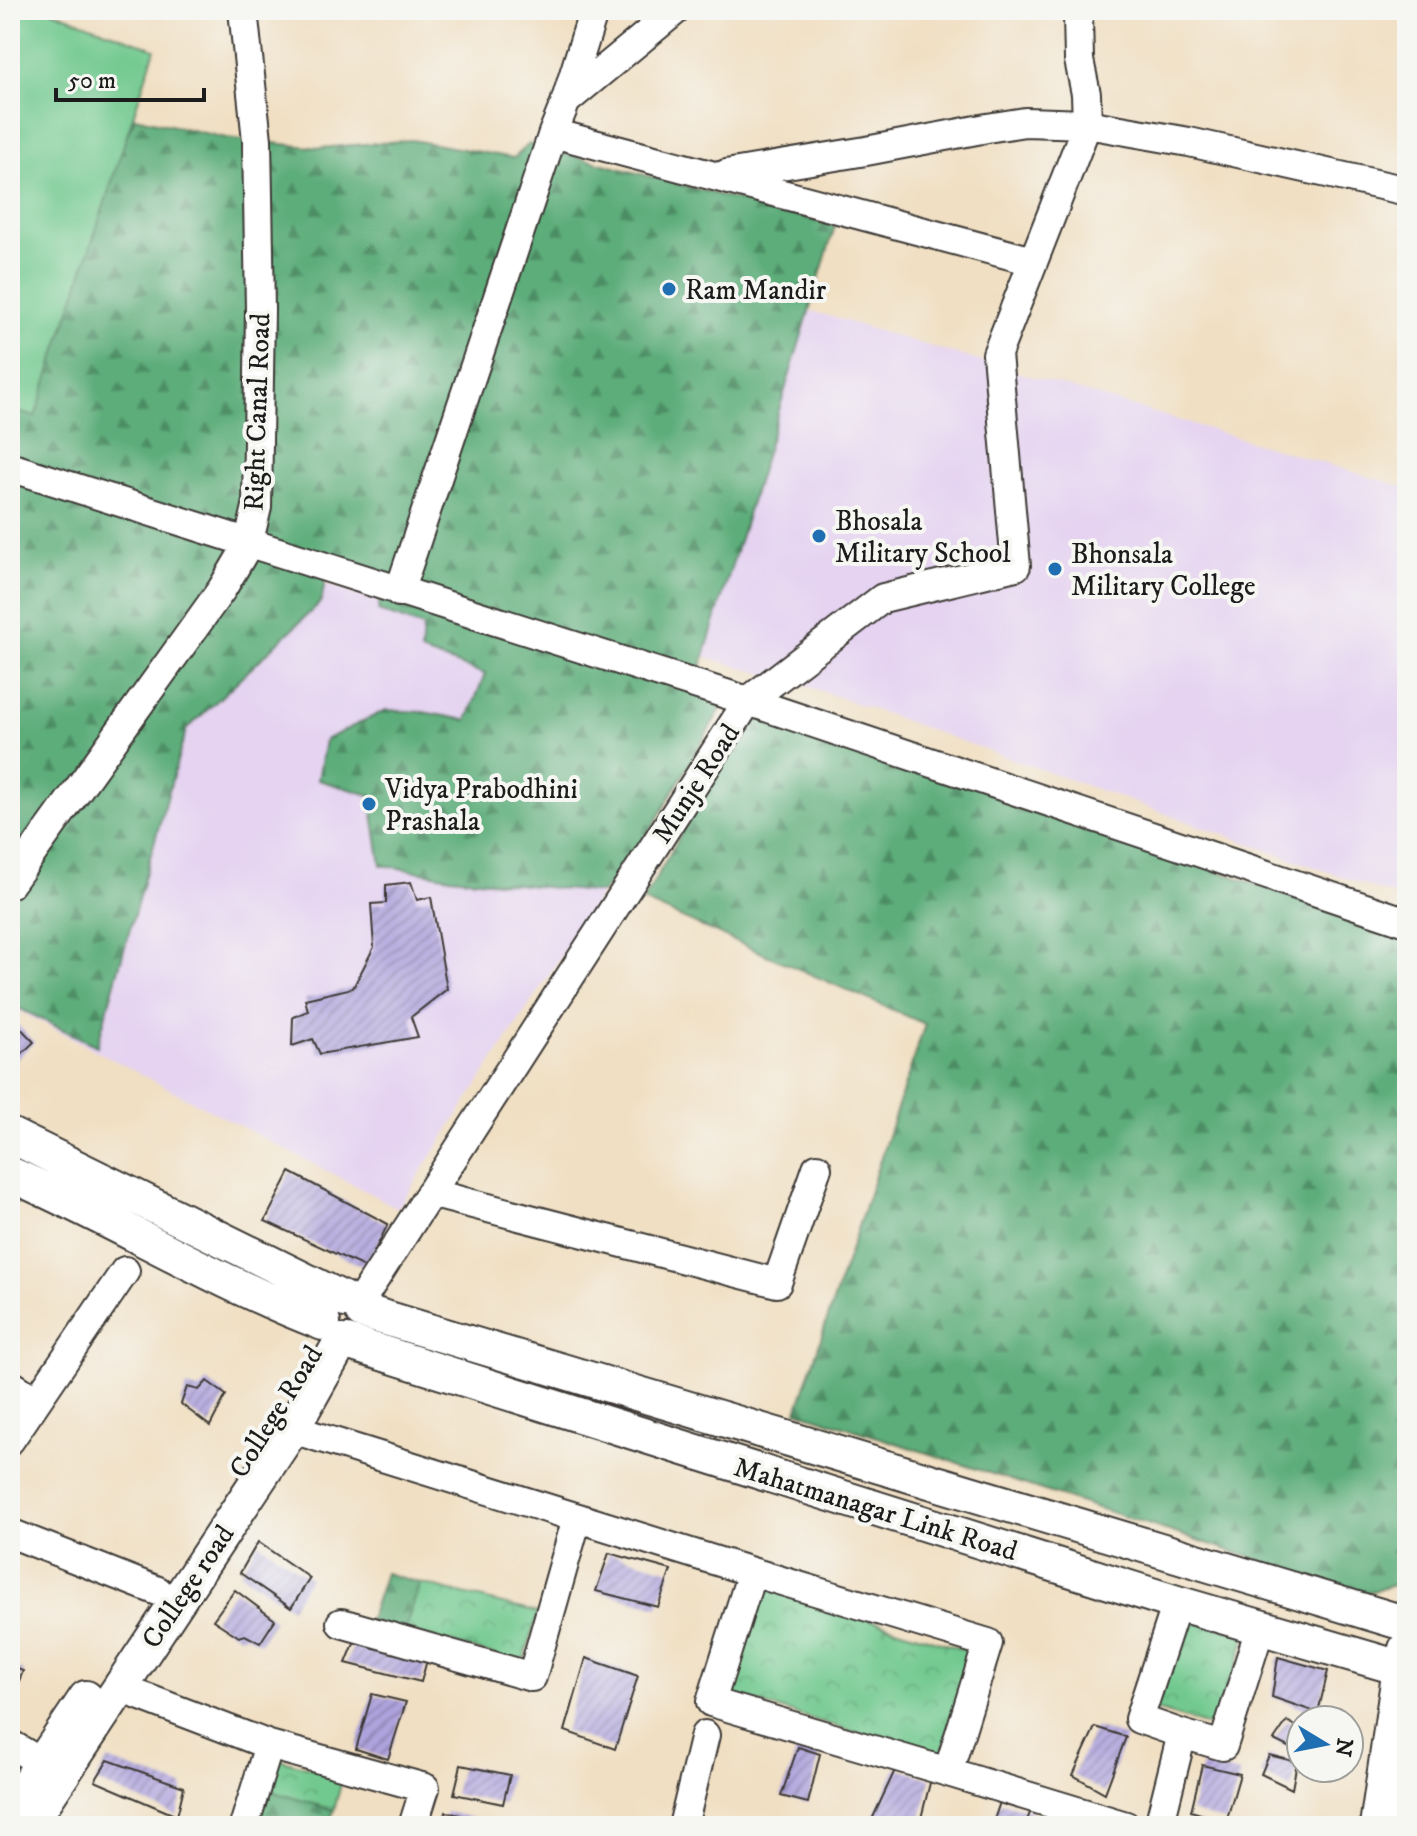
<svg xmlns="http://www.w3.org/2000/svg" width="1417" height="1836" viewBox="0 0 1417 1836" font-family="'IM FELL DW Pica',serif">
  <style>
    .built { fill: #e5d3f1 }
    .forest { fill: url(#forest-firs); stroke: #3c644b; stroke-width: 2 }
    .park { fill: url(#park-crowns); stroke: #477256; stroke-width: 2 }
    .pitch { fill: #72c98f; stroke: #477256; stroke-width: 2 }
    .building { fill: url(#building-hatch) }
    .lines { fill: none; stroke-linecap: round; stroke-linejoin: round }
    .minor-casing { stroke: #3c3935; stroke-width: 32 }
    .major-casing { stroke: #3c3935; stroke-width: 38 }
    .minor { stroke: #fff; stroke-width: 28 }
    .major { stroke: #fff; stroke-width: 34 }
    .poi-dot { fill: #1f6fb2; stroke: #f6f6f2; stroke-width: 3 }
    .labels { text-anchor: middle; stroke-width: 8; stroke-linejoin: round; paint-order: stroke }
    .poi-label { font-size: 28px; fill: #1c1c1c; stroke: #f6f6f2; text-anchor: start }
    .street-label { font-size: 28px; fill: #1c1c1c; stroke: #f6f6f2 }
  </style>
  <defs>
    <pattern id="forest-firs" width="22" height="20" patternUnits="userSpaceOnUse" patternTransform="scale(2)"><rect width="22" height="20" fill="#5dad7a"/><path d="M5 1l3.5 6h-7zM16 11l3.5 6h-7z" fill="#4c8c63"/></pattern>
    <pattern id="park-crowns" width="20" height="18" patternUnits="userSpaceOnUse" patternTransform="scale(2)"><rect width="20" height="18" fill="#72c98f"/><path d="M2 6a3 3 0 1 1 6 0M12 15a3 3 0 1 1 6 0" fill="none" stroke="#62ac7b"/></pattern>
    <pattern id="building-hatch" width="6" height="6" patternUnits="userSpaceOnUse" patternTransform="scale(2)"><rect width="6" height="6" fill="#afa3dd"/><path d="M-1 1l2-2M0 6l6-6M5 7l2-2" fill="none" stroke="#8e84b2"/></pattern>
  </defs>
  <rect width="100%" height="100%" fill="#f6f6f2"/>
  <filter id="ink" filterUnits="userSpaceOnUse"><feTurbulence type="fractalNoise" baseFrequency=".0125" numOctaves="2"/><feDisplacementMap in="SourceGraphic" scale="16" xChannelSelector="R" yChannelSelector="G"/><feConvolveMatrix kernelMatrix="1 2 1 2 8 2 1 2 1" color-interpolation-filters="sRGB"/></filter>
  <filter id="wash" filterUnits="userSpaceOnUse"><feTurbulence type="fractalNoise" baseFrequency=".006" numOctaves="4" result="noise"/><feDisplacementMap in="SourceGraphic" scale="32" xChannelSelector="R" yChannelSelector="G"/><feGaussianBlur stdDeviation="1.8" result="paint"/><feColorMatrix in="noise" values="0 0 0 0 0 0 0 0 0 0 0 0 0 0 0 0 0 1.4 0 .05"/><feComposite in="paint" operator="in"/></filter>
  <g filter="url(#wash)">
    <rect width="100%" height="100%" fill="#f0dfc2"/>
    <!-- built -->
    <path class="built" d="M764,297L1407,488V900L813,688L685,651Z
      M253,562L722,707L398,1208L10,1006V901Z"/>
    <!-- forest -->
    <path class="forest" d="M135,117L226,138L320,148L412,140L514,158L529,144L835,226L699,673L722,707L634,859L601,893L450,877L381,865L370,795L318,780L325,740L386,710L423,712L467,720L485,674L421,652L423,627L378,611L384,572L330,557L321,602L186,730L97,1046L10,1004V630L19,603L10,582V409L35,416L104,185Z
      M752,709L1407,937V1581L1364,1594L797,1411L925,1024L643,901Z
      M385,1573L420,1583L405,1630L369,1621Z
      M264,1789L334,1810L329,1826H252Z"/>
    <!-- park -->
    <path class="park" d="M420,1583L538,1613L523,1663L405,1630Z
      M762,1586L972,1652L940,1758L730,1694Z
      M1187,1618L1246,1635L1218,1729L1156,1710Z
      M275,1758L343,1777L334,1810L264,1789Z"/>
    <!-- pitch -->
    <path class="pitch" d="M10,10H50L155,49L35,417L10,409Z"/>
    <g id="blocks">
      <!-- building -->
      <path class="building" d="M411,882L417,900L431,897L447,989L411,1017L418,1037L320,1054L313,1039L292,1046L293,1017L308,1011L305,999L353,988L374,947L371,904L386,903V885Z
        M10,1017L34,1042L10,1065Z
        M290,1172L388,1224L366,1268L265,1221Z
        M207,1381L226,1395L210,1426L181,1404L187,1387L199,1390Z
        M258,1542L310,1578L291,1608L240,1573Z
        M609,1553L671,1570L658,1607L596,1591Z
        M235,1590L275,1620L260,1643L245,1635L239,1637L213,1620Z
        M355,1641L427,1660L421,1682L346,1663Z
        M1278,1657L1328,1671L1318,1713L1272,1697Z
        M586,1658L638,1676L615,1749L565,1731Z
        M10,1666L23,1671L10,1703Z
        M372,1694L406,1702L388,1759L356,1749Z
        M1287,1721L1301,1729V1742L1296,1751L1274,1740Z
        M1095,1727L1126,1737L1105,1793L1073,1775Z
        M798,1747L820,1754L808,1803L781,1796Z
        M1269,1755L1297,1762L1292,1789L1261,1774Z
        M108,1760L184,1787L177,1816L95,1781Z
        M461,1765L510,1775L503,1804L454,1794Z
        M1202,1765L1240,1774L1226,1822L1191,1811Z
        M896,1768L931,1779L919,1826H869Z
        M1000,1802L1031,1810L1025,1826H992Z
        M446,1812L496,1823L495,1826H442Z"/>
    </g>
  </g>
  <g filter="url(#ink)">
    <use href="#blocks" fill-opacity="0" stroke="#3c3935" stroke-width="2"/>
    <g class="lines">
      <!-- minor casing -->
      <g class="minor-casing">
        <path id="minor" d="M566,100L594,10
          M553,133L566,101L676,10
          M726,174L866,151L987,128L1025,122L1087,124L1086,94L1079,60L1078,15L1081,10
          M10,467L748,701L1407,922
          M399,592L553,133L1033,261
          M10,884L222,589L248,545L257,507L260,309L257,140L243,10
          M430,1193L777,1283L817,1168
          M358,1305L748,701L883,598L1016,566L997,354L1087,124L1189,142L1407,191
          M10,1384L36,1401
          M292,1429L752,1572L988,1643L948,1772L1126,1826
          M10,1440L125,1271
          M10,1533L158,1591
          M752,1572L711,1702L948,1772
          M341,1623L532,1677L577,1518
          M120,1688L269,1745L425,1788L413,1826
          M1182,1734L1223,1746L1261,1625
          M10,1744L42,1763
          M244,1826L269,1745
          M683,1826L705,1735
          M1159,1826L1182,1734L1139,1719L1177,1603"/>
      </g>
      <!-- major casing -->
      <g class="major-casing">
        <path id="major" d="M10,1135L345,1300
          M10,1174C116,1220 215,1282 323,1323
          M362,1311L1407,1624
          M347,1342L1177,1603L1407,1670
          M10,1811L86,1698
          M28,1826L292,1429L341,1342
          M1377,1826L1400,1668L1406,1649"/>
      </g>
      <!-- minor -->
      <use href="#minor" class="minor"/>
      <!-- major -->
      <use href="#major" class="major"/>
    </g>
  </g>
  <!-- markers -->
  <g class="poi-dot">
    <circle cx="669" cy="289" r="8"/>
    <circle cx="819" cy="536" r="8"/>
    <circle cx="1055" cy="569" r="8"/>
    <circle cx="369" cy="804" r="8"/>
  </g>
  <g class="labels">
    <!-- poi labels -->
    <g class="poi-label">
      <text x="685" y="299">Ram Mandir</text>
      <text x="835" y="530">Bhosala<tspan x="835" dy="32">Military School</tspan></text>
      <text x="1071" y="563">Bhonsala<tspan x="1071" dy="32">Military College</tspan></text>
      <text x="385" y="798">Vidya Prabodhini<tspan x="385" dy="32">Prashala</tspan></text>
    </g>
    <!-- street labels -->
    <g class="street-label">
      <text transform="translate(256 412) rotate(-88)" y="10">Right Canal Road</text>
      <text transform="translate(695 783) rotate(-57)" y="10">Munje Road</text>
      <text transform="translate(275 1411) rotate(-58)" y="10">College Road</text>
      <text transform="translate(876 1508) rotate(17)" y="10">Mahatmanagar Link Road</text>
      <text transform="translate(187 1586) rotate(-56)" y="10">College road</text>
    </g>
  </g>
  <!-- margin -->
  <rect width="1417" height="1836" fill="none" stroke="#f6f6f2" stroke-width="40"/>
  <!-- north arrow -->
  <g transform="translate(1325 1744) rotate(100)"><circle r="38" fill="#f6f6f2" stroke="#9f9f9c" stroke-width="2"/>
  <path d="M0-6L14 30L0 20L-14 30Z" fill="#1f6fb2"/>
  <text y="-12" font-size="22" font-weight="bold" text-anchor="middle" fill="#1c1c1c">N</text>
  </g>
  <!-- scale -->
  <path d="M56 88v12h148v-12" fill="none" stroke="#1c1c1c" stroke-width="4"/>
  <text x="68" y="88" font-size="24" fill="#1c1c1c" stroke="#f6f6f2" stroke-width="6" paint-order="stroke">50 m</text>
</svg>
